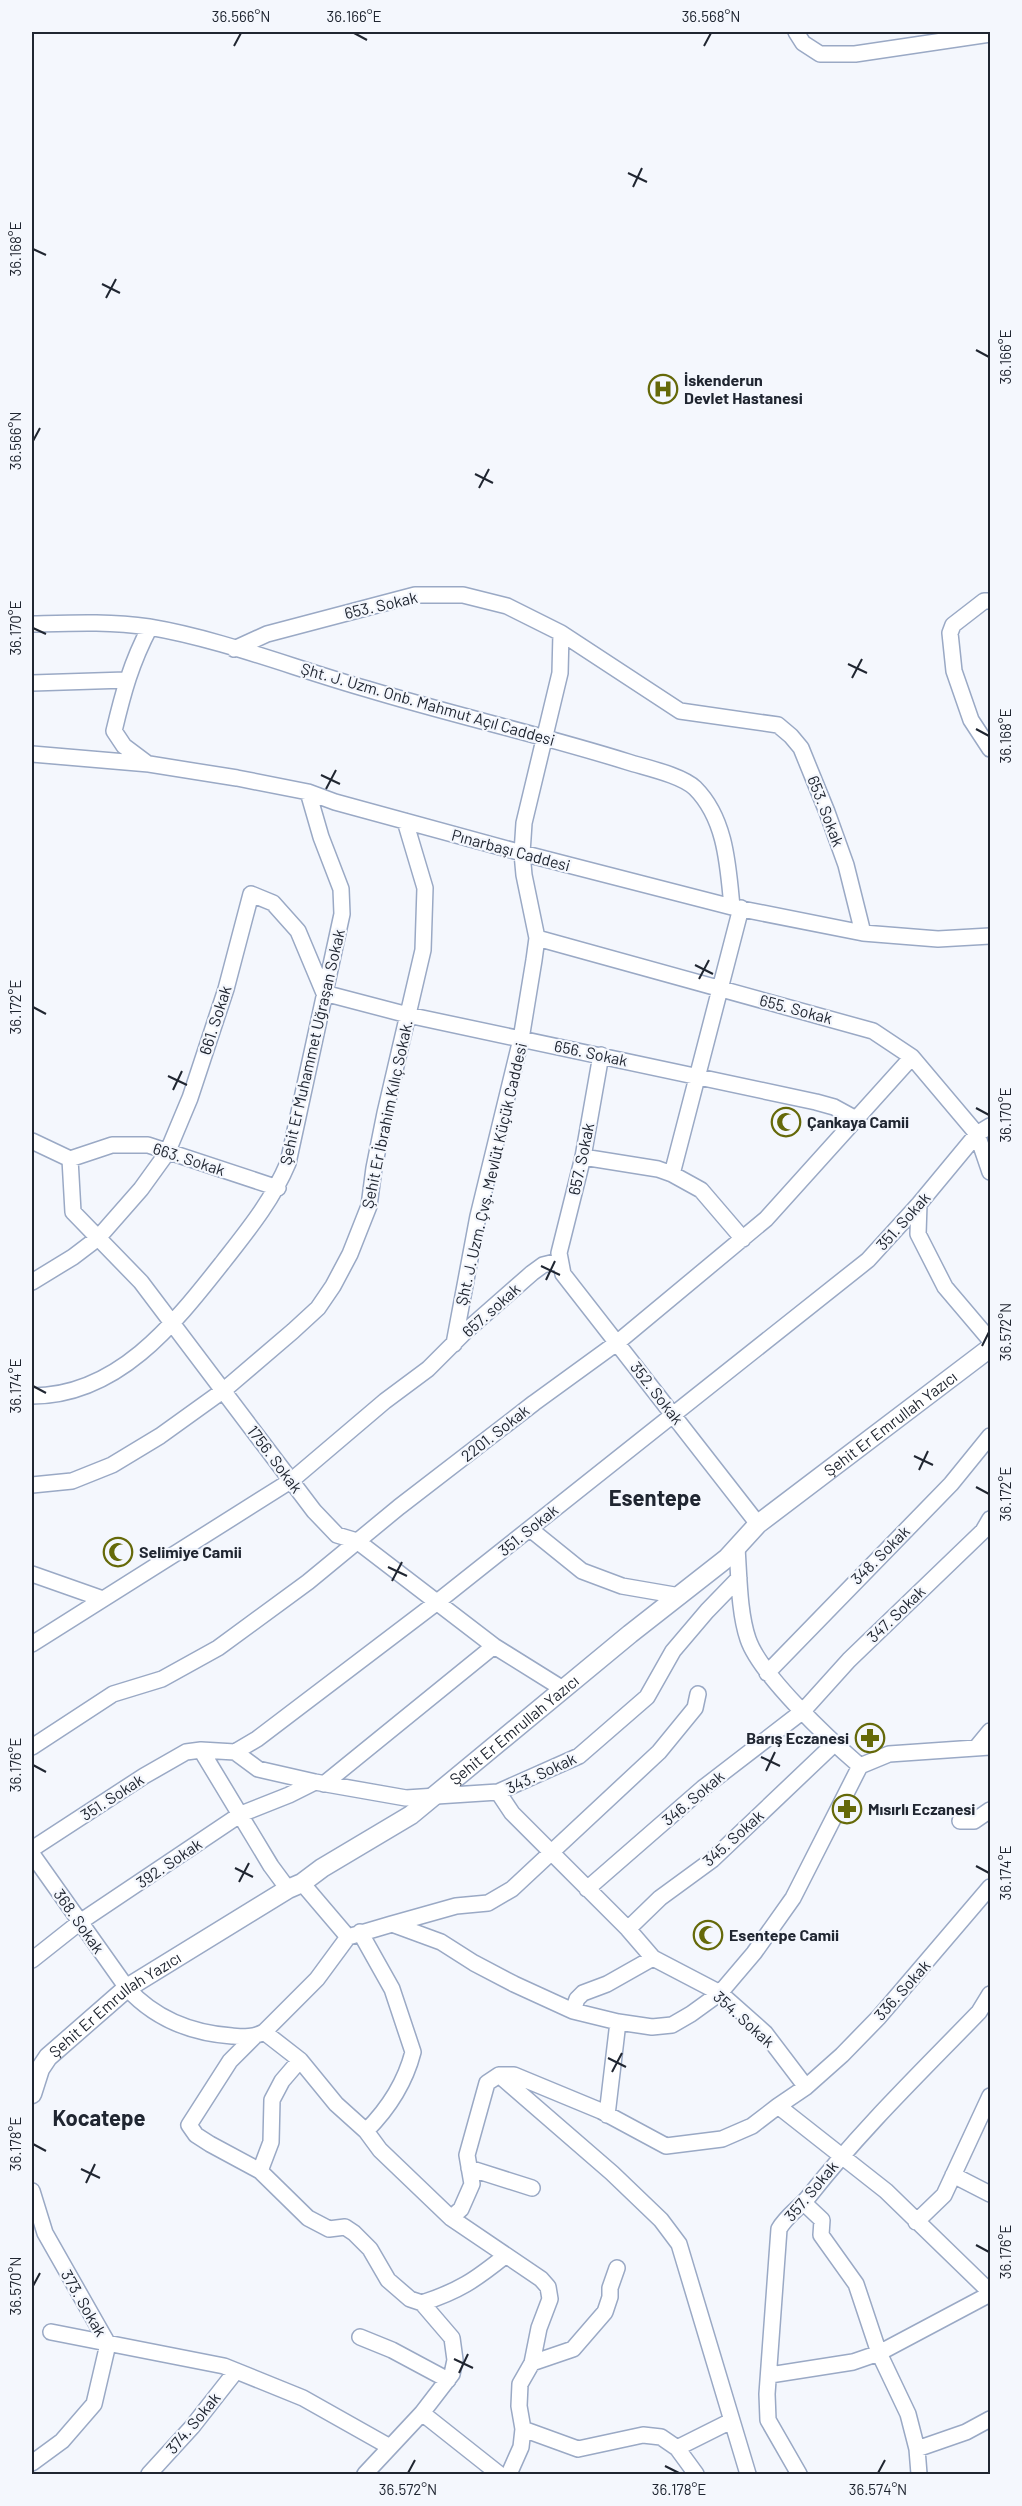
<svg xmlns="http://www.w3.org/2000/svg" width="1022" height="2506" viewBox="0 0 1022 2506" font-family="Barlow,sans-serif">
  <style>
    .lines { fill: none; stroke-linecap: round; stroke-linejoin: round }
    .minor-casing { stroke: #9aa9c5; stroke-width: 18 }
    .tertiary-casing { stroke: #9aa9c5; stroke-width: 21 }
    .minor { stroke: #fff; stroke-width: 15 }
    .tertiary { stroke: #fff; stroke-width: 18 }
    .ticks { fill: none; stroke: #202631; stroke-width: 2 }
    .labels { text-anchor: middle; stroke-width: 4.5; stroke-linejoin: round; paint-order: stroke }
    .poi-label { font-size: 16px; font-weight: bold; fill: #202631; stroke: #f4f7fd; text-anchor: start }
    .street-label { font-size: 16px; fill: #202631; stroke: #f4f7fd }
    .district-label { font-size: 22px; font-weight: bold; fill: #202631; stroke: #f4f7fd }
    .neatline { fill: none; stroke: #202631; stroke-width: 2 }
    .ticks-label { font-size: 15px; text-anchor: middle; fill: #202631 }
  </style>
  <rect width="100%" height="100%" fill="#f4f7fd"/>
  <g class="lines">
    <!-- minor casing -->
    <g class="minor-casing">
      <path id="minor" d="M796,32L803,43L820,54H855L990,34
        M990,601H984L953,625L950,633L954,671L971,720L990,749
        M32,624C70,623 110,621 149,627C221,639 296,669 367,689C453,715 542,735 628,762C647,768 681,775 695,788C726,819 728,866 732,907
        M234,649L267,634L415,595H463L507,606L561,633
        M32,683L126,680
        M32,754L149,764L237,778L308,792L335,802L522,853L732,907L863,933L938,939L990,936
        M148,764L124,746L114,731C123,693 131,663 150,627
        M537,938L873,1031L912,1057L977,1134L990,1172
        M601,1055L583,1157L559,1253L563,1274L758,1524
        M32,1141L70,1159L112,1145H148L278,1188
        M583,1157L658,1169L672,1174L701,1190L743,1239
        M70,1159L73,1212L141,1282L314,1511L337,1535L357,1541L494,1646L563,1689
        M672,1174L741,908
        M919,1204L918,1234L945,1287L990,1340
        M32,1282L73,1257L98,1238L141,1189L167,1153L190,1098L226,989L251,894L273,903L298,931L324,993L408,1015L816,1102L834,1107L856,1119
        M454,1344L478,1216L521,1039L534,960L537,938L524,875L522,853L524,823L560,673L561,633L680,711L778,725L791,736L801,748L827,812L846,865L863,933
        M32,1396C118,1396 174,1324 223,1262C248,1230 272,1201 288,1163L342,914L341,889L321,837L308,792
        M32,1485L72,1481L112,1465L160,1436L224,1390L293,1331L318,1308L333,1286L350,1254L369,1206L374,1168L385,1113L423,950L425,888L405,821
        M530,1529L582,1571L622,1586L680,1596
        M737,1548C739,1575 739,1613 748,1639C760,1675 830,1740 860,1766
        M32,1574L103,1599
        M32,1644L292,1480L385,1401L428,1369L466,1331L532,1273L543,1265L559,1261
        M767,1673L951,1484L990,1436
        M32,1747L113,1694L162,1679L218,1648L308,1582L399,1507L534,1403L618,1342L766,1219L912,1057
        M976,1748L990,1731
        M201,1750L271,1866L288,1889
        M235,1752L258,1769L315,1782L406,1798L498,1792L579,1756L647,1697L673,1651L707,1611L739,1578
        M324,1784L494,1646
        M498,1792L512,1813L628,1929L653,1958L720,1993L765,2033L806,2087L778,2106L886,2191L990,2292
        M960,1821H974L990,1810
        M32,1849L144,1776L186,1752L201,1750L235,1752L257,1739L436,1603L868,1260L919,1204L977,1134L990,1126
        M32,1854L127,1988C155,2019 191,2033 232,2036C244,2037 253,2038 264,2032L317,1979L348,1937L392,1924L441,1942L474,1963L514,1984L573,2011L618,2022L652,2027L672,2025L691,2014L720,1993L754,1953L793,1898L860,1766L889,1754L990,1747
        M302,1883L348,1937
        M587,1889L703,1788L803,1711L849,1660L983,1531L990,1519
        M392,1924L456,1906L488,1903L512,1889L659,1752L695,1708L698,1694
        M628,1929L660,1898L712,1860L834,1744
        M360,1932L392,1989L413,2052C405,2083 388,2109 366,2131
        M32,1960L80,1922L241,1814L289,1795L315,1782
        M573,2011L577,1999L583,1993L607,1984L653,1958
        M264,2032L300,2060L336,2104L366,2131L380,2150L451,2218L541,2279L548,2287L550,2299L539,2328L532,2363L520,2384L519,2406L523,2429L521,2447L509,2474
        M254,2037L230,2061L189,2125L196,2135L210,2144L260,2171L308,2218L329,2229L345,2227L354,2233L370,2249L388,2280L410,2299L422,2303L452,2338L455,2360L452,2374L422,2413
        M499,2075L612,2173L661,2220L679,2244L748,2474
        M806,2087L842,2055L879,2017L990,1887
        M607,2115L618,2022
        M469,2168L532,2188
        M260,2171L271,2142L272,2100L282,2081L300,2060
        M953,2175L990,2194
        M32,2191L45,2233L108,2344L94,2404L62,2441L32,2463
        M804,2203L822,2220L821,2235L856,2284L879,2353L908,2414L917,2449L919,2474
        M451,2218L461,2209L472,2184L467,2155L487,2083L499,2075H514L601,2111L666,2146L722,2139L752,2126L778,2106
        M916,2222L944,2195L990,2096
        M422,2303C459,2291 475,2280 505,2256
        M51,2332L224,2366L303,2398L390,2447
        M360,2337L392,2350L448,2380
        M532,2363L573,2349L605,2312L610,2297V2288L617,2268
        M770,2375L853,2362L879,2353L990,2294
        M523,2429L578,2449L643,2435L661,2437L677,2448L696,2474
        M677,2448L731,2421
        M917,2449L966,2432L990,2419
        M149,2474L192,2427L236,2371
        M365,2474L422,2413L499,2474
        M799,2474L768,2420L767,2394L779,2229C787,2215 800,2208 810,2195C861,2130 921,2072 979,2012L990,1994"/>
    </g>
    <!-- tertiary casing -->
    <g class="tertiary-casing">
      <g id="tertiary">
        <path id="s1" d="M32,2094L40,2069L48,2057L127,1988L288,1889L302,1883L322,1868L411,1815L630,1634L727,1558L758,1524L990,1348"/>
      </g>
    </g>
    <!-- minor -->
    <use href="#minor" class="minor"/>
    <!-- tertiary -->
    <use href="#tertiary" class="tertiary"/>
  </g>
  <!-- ticks -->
  <path class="ticks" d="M354,33L367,40M234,46L241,33M704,46L711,33M628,173L647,182M633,187L642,168M33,249L46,255M102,284L120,293M106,298L116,279M976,350L989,357M33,441L40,428M475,474L493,483M479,488L489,469M33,628L46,634M848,664L867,673M852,678L862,659M976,729L989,736M321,775L340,784M326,789L336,770M695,965L713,974M699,979L709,960M33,1007L46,1014M168,1076L187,1085M173,1090L182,1071M976,1108L989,1115M541,1266L560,1275M546,1280L555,1261M982,1346L989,1332M33,1386L46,1393M914,1456L933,1465M919,1470L928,1451M976,1487L989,1494M388,1567L407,1576M392,1581L402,1562M761,1757L780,1766M33,1765L46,1772M766,1771L775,1752M976,1866L989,1873M235,1868L253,1877M239,1882L249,1863M608,2058L626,2067M612,2072L622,2053M33,2144L46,2151M81,2169L100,2178M86,2183L95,2164M976,2245L989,2252M33,2286L40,2273M454,2359L473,2368M459,2373L468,2354M665,2466L679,2473M408,2473L415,2460M878,2473L885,2460"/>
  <!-- icons -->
  <defs>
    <g id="hospital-ring" transform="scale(1.5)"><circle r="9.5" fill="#f4f7fd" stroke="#656909" stroke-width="1.5"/><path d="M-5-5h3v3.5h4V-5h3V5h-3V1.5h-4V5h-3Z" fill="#656909"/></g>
    <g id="mosque-ring" transform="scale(1.5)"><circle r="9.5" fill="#f4f7fd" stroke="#656909" stroke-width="1.5"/><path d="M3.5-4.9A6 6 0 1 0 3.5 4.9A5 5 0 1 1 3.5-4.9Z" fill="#656909"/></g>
    <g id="pharmacy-ring" transform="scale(1.5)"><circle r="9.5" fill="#f4f7fd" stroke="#656909" stroke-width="1.5"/><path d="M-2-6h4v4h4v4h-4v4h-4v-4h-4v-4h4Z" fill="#656909"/></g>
  </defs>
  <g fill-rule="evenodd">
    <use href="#hospital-ring" x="663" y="389"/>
    <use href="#mosque-ring" x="786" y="1122"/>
    <use href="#mosque-ring" x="118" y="1552"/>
    <use href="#pharmacy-ring" x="870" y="1738"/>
    <use href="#pharmacy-ring" x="847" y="1809"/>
    <use href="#mosque-ring" x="708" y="1935"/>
  </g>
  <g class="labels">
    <!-- poi labels -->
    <g class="poi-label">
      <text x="684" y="386">İskenderun<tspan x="684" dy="18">Devlet Hastanesi</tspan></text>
      <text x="807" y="1128">Çankaya Camii</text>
      <text x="139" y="1558">Selimiye Camii</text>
      <text x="849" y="1744" text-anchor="end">Barış Eczanesi</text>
      <text x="868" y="1815">Mısırlı Eczanesi</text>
      <text x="729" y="1941">Esentepe Camii</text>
    </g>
    <!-- street labels -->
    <g class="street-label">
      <text transform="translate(381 605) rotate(-13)" y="6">653. Sokak</text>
      <text transform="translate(428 704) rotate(16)" y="6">Şht. J. Uzm. Onb. Mahmut Açıl Caddesi</text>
      <text transform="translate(826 811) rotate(69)" y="6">653. Sokak</text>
      <text transform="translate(511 850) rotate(15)" y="6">Pınarbaşı Caddesi</text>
      <text transform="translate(796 1009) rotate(15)" y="6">655. Sokak</text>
      <text transform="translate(215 1020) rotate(-72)" y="6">661. Sokak</text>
      <text transform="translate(312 1047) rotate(-77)" y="6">Şehit Er Muhammet Uğraşan Sokak</text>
      <text transform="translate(591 1053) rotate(12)" y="6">656. Sokak</text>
      <text transform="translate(387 1114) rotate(-78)" y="6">Şehit Er İbrahim Kılıç Sokak.</text>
      <text transform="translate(189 1159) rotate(18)" y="6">663. Sokak</text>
      <text transform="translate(581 1159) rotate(-78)" y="6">657. Sokak</text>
      <text transform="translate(491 1174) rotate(-77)" y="6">Şht. J. Uzm. Çvş. Mevlüt Küçük Caddesi</text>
      <text transform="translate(903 1221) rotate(-48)" y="6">351. Sokak</text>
      <text transform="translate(491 1310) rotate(-42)" y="6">657. sokak</text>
      <text transform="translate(657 1393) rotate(52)" y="6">352. Sokak</text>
      <text dy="6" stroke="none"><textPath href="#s1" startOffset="1098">Şehit Er Emrullah Yazıcı</textPath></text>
      <text transform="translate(495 1433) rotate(-38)" y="6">2201. Sokak</text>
      <text transform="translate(275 1459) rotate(53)" y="6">1756. Sokak</text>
      <text transform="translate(528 1530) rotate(-39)" y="6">351. Sokak</text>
      <text transform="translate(880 1555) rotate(-45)" y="6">348. Sokak</text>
      <text transform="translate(896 1614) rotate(-44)" y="6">347. Sokak</text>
      <text dy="6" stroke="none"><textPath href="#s1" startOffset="612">Şehit Er Emrullah Yazıcı</textPath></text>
      <text transform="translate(541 1773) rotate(-25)" y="6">343. Sokak</text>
      <text transform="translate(112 1797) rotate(-33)" y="6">351. Sokak</text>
      <text transform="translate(693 1798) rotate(-40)" y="6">346. Sokak</text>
      <text transform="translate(733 1838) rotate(-42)" y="6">345. Sokak</text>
      <text transform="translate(169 1863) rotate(-34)" y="6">392. Sokak</text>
      <text transform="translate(79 1921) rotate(55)" y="6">368. Sokak</text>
      <text transform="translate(902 1990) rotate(-48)" y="6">336. Sokak</text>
      <text dy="6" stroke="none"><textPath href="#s1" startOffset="126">Şehit Er Emrullah Yazıcı</textPath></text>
      <text transform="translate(744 2019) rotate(42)" y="6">354. Sokak</text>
      <text transform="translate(811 2191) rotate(-50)" y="6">357. Sokak</text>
      <text transform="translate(84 2303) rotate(60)" y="6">373. Sokak</text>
      <text transform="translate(193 2423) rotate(-50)" y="6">374. Sokak</text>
    </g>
    <!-- district labels -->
    <g class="district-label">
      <text x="655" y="1506">Esentepe</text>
      <text x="99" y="2126">Kocatepe</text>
    </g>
  </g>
  <!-- border -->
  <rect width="1022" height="2506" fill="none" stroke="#f4f7fd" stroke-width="66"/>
  <rect x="33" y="33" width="956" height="2440" class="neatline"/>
  <g class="ticks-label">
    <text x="241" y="22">36.566°N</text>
    <text x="354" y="22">36.166°E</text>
    <text x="711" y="22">36.568°N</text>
    <text transform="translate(16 249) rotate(-90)" y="5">36.168°E</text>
    <text transform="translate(1006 357) rotate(-90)" y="5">36.166°E</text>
    <text transform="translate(16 441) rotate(-90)" y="5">36.566°N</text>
    <text transform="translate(16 628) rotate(-90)" y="5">36.170°E</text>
    <text transform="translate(1006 736) rotate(-90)" y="5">36.168°E</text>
    <text transform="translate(16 1007) rotate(-90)" y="5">36.172°E</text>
    <text transform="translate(1006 1115) rotate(-90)" y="5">36.170°E</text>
    <text transform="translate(1006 1332) rotate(-90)" y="5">36.572°N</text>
    <text transform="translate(16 1386) rotate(-90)" y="5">36.174°E</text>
    <text transform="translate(1006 1494) rotate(-90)" y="5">36.172°E</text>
    <text transform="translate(16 1765) rotate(-90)" y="5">36.176°E</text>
    <text transform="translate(1006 1873) rotate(-90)" y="5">36.174°E</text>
    <text transform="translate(16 2144) rotate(-90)" y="5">36.178°E</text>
    <text transform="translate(1006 2252) rotate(-90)" y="5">36.176°E</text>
    <text transform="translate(16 2286) rotate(-90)" y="5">36.570°N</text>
    <text x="408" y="2495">36.572°N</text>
    <text x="679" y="2495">36.178°E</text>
    <text x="878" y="2495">36.574°N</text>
  </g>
</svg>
